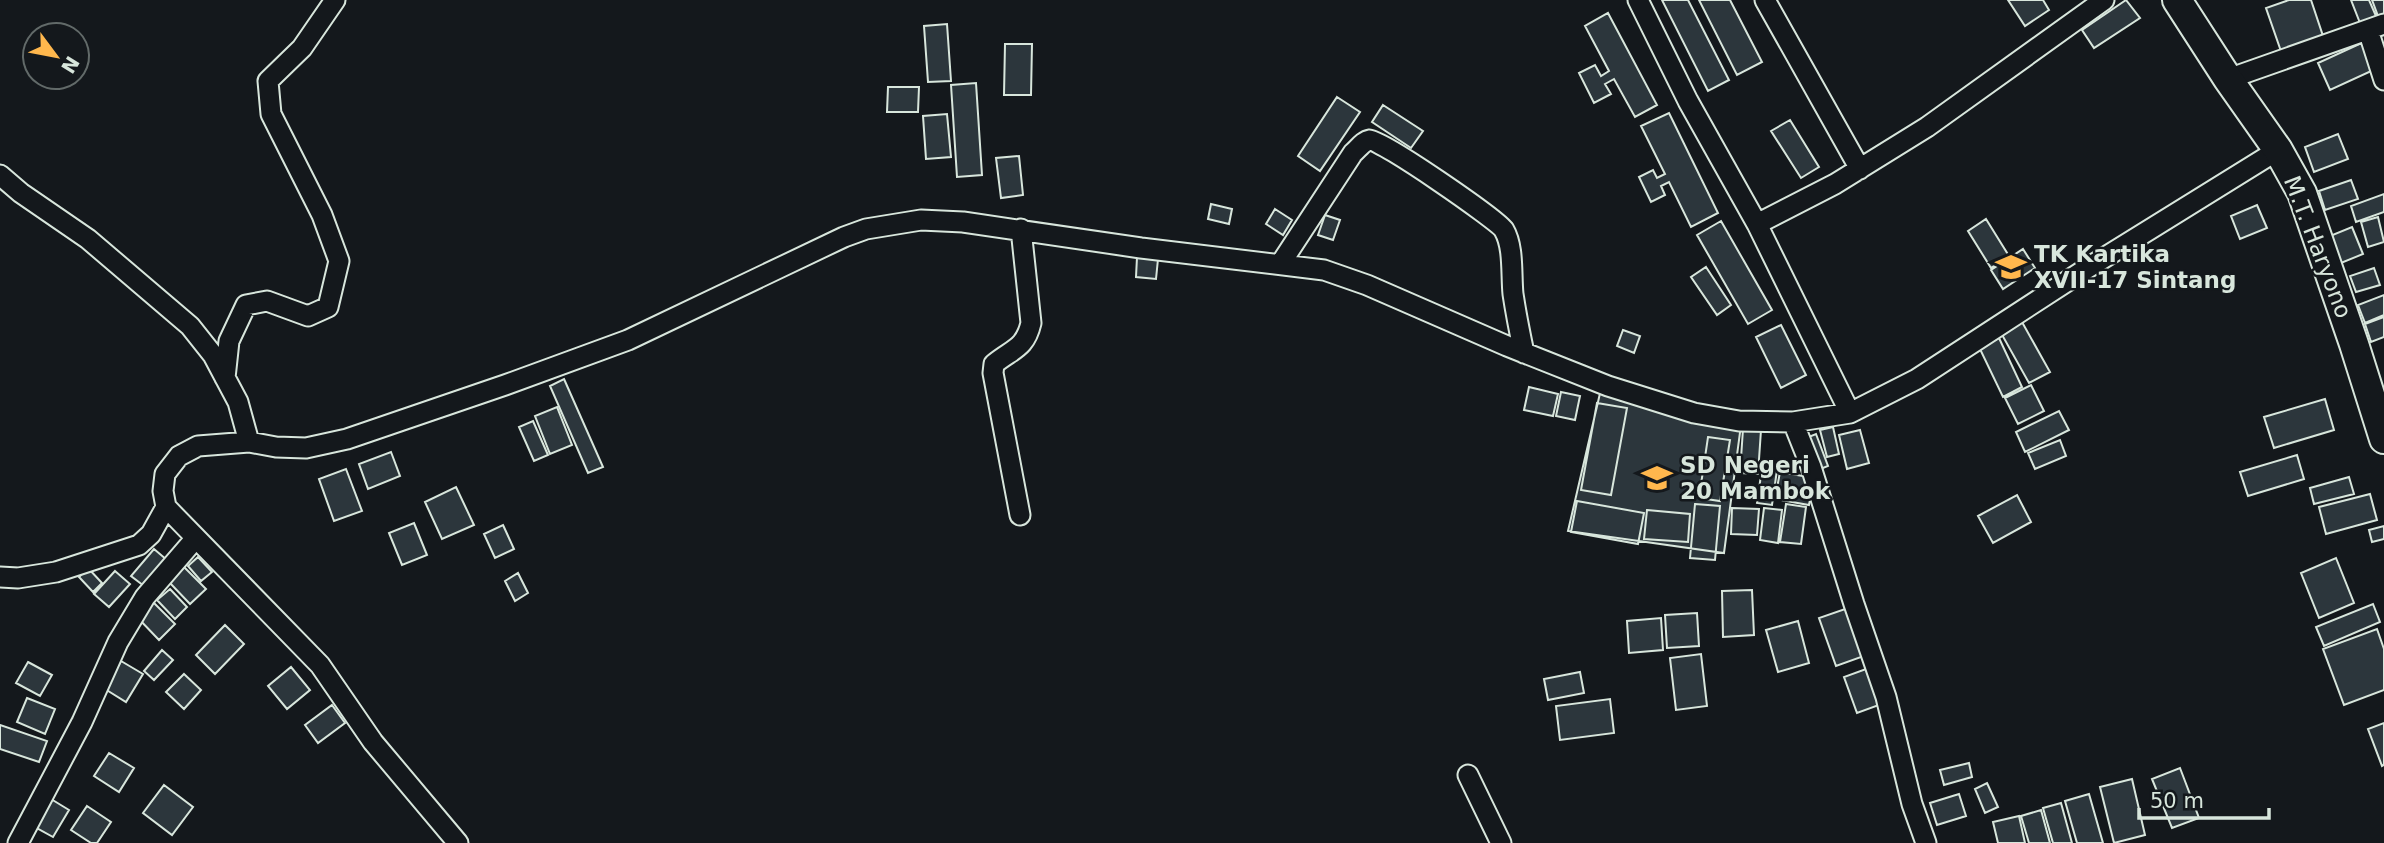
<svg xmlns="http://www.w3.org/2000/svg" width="2384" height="843" viewBox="0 0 2384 843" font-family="'DejaVu Sans',sans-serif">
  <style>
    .building { fill: #2c363c; stroke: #d8e6dc; stroke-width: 2 }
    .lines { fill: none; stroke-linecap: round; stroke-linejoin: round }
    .minor-casing { stroke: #d8e6dc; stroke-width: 23 }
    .highway-casing { stroke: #d8e6dc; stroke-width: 32 }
    .minor { stroke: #14181c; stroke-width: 19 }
    .highway { stroke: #14181c; stroke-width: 28 }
    .labels { text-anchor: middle; stroke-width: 5; stroke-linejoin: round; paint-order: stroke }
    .street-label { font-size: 23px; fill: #d8e6dc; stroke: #14181c }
    .poi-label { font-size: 23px; font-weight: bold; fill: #d8e6dc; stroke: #14181c; text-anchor: start }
  </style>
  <rect width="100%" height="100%" fill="#14181c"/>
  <!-- building -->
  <path class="building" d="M1662,0H1688L1729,80L1708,91Z
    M1699,0H1730L1762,62L1737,75Z
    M2008,0H2043L2049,10L2025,26Z
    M2126,0L2140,18L2094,48L2082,30Z
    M2289,0H2311L2325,42L2283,57L2266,8Z
    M2351,0H2369L2376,16L2360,23Z
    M2372,0H2384V14L2378,16Z
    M1608,13L1657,105L1635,117L1614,79L1605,84L1611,94L1594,103L1579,73L1595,65L1601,76L1609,71L1585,26Z
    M947,24L951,81L928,82L924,26Z
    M2368,40L2380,67L2330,90L2318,63Z
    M1005,44H1032L1031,95H1004Z
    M976,83L982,175L957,177L951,85Z
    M888,87H919L918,112H887Z
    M1337,97L1360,112L1320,171L1298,156Z
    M1383,105L1423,131L1411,148L1372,122Z
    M1669,113L1718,213L1691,227L1669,182L1661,186L1665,195L1651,202L1639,177L1653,170L1657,178L1665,174L1641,126Z
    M947,114L951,157L926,159L923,116Z
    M1790,120L1819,167L1801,178L1771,131Z
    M2338,134L2348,159L2314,172L2305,147Z
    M1019,156L1023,195L1001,198L996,158Z
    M2351,180L2358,199L2325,210L2319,191Z
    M2384,194V212L2356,222L2351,206Z
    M1211,204L1232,209L1229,224L1208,219Z
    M2257,205L2267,228L2240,239L2231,216Z
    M1275,209L1292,220L1283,235L1266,224Z
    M1325,215L1340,220L1333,240L1318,235Z
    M2378,217L2384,242L2368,247L2361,222Z
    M1986,219L2009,256L1991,268L1968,231Z
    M1721,221L1772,310L1748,324L1697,235Z
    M2352,227L2363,254L2341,263L2330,236Z
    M2023,249L2035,268L2003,289L1991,270Z
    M1137,257L1158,259L1156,279L1136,277Z
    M1706,267L1731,305L1717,315L1691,277Z
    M2374,268L2380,285L2356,292L2350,276Z
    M2384,295V315L2365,323L2358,305Z
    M2384,317V337L2371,342L2365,324Z
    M2022,322L2050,372L2029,383L2001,333Z
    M1781,325L1806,375L1781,388L1756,337Z
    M1623,330L1640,336L1634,353L1617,346Z
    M1999,338L2022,387L2003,397L1979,347Z
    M564,379L603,467L588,473L550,386Z
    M2031,385L2044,411L2018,424L2005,398Z
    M1529,387L1558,394L1553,416L1524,410Z
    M1601,389L1741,425L1724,553L1568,531Z
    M1561,392L1580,396L1575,420L1556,416Z
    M2325,399L2334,430L2274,448L2264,417Z
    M1597,403L1627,408L1611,495L1581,490Z
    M557,407L572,445L550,454L535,416Z
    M2059,411L2069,430L2025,452L2016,432Z
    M533,421L548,455L534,461L519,427Z
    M1833,427L1839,454L1827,457L1820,430Z
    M1743,429L1761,430L1758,474L1740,473Z
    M1860,430L1869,463L1847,469L1839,435Z
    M1816,434L1828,466L1818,470L1806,438Z
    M1708,437L1730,440L1720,501L1699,498Z
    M2060,440L2066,456L2035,469L2028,453Z
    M391,452L400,476L368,489L359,464Z
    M2297,455L2304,479L2248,496L2240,472Z
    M1762,468L1777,470L1772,505L1757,503Z
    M346,469L362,511L334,521L319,479Z
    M1780,472L1814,478L1809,505L1775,499Z
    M2349,477L2354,494L2314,504L2310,488Z
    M456,487L474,525L442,539L425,502Z
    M2370,494L2377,520L2326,534L2319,507Z
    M2017,495L2031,522L1993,543L1978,516Z
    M1577,501L1644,513L1638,544L1571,532Z
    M1695,504L1720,506L1715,560L1690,558Z
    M1786,504L1806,507L1801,544L1780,542Z
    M1732,508L1759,509L1757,535L1731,534Z
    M1764,508L1782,510L1778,543L1760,540Z
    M1647,510L1690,514L1688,542L1644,539Z
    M414,523L427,555L402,565L389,533Z
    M503,525L514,549L495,558L484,534Z
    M2384,526V539L2372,542L2369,530Z
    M154,549L167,560L144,586L131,576Z
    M198,557L212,572L201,581L188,566Z
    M2336,558L2354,603L2319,618L2301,573Z
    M184,567L206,589L190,604L169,582Z
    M88,568L102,583L93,592L79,577Z
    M115,571L130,584L109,607L94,594Z
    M518,573L528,593L515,601L505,581Z
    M170,589L187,607L175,619L157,600Z
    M1752,590L1754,635L1723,637L1722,591Z
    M153,602L175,624L159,640L137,617Z
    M2373,604L2380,622L2324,646L2316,627Z
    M1848,608L1864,656L1836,666L1819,618Z
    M1697,613L1699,646L1667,648L1665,615Z
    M1661,618L1663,650L1629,653L1627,621Z
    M1798,621L1809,663L1778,672L1766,630Z
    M225,625L244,644L215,674L196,655Z
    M2377,629L2384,649V690L2344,705L2323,649Z
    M162,650L173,660L154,680L144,671Z
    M1701,654L1707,706L1676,710L1670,658Z
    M121,661L143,674L126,702L105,689Z
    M28,662L52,675L40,696L16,683Z
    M291,667L310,690L287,709L268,686Z
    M1866,669L1879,705L1857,713L1844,677Z
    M1580,672L1584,693L1548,700L1544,679Z
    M184,674L201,690L184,709L166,692Z
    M27,698L55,709L45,734L17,722Z
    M1610,699L1614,733L1560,740L1556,706Z
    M332,705L345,723L318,743L305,725Z
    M2384,723V765L2382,766L2368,729Z
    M0,725L47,741L39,762L0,749Z
    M109,753L134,768L119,792L94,776Z
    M1969,763L1972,777L1944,785L1940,770Z
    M2180,768L2199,818L2172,828L2152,779Z
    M2132,779L2145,835L2114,843L2100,787Z
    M1987,783L1998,807L1985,813L1975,789Z
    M164,785L193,807L172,835L143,813Z
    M1959,794L1966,816L1937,825L1930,803Z
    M2089,794L2103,843H2077L2065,801Z
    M51,799L69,810L53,837L35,827Z
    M2061,803L2072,843H2053L2043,808Z
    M87,806L111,822L97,843H91L71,830Z
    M2041,810L2050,843H2029L2021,816Z
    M2019,816L2025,843H1998L1993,822Z"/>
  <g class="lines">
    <!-- minor casing -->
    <g class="minor-casing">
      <path id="minor" d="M1638,0L1688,101L1757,224
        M1765,0L1860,169
        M2368,30L2384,80
        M2228,79L2384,24
        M0,175L21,193L88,239L190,326L213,355L238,402L249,442
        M1281,263L1353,153C1358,149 1363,141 1370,140C1380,139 1498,220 1504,230C1514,247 1511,275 1513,294C1516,314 1520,334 1524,353
        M225,378L229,341L246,305L267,301L308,316L328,307L339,261L322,215L271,114L268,81L302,48L335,0
        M1850,413L1757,224L1835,184L1927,127L2104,0
        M1793,422L1811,467L1854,604L1886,697L1912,804L1926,843
        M166,507L320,665L373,742L458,843
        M1020,515L993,373L994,364C1012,349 1025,349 1031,323L1021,229
        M0,577L18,578L56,572L139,545L151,534L166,507L163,491L165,474L179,456L198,446L249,442L276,447L306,448L347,439L505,385L628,340L844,237L866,229L921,220L963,222L1141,248L1324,270L1367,285L1507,346L1608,386L1694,413L1739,421L1793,422L1850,413L1917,379L2086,269L2278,150
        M1468,775L1501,843
        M18,843L82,722L118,642L145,597L195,539"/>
    </g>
    <!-- highway casing -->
    <g class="highway-casing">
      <path id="highway" d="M2177,0L2228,79L2278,150L2302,193L2354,344L2384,439"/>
    </g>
    <!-- minor -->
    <use href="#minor" class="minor"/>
    <!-- highway -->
    <use href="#highway" class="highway"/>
  </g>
  <!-- icons -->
  <defs>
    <g id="school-bare" transform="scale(2.415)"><path d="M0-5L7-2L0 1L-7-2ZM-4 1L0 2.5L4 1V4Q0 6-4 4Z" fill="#ffb74d" stroke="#14181c" stroke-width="2.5" paint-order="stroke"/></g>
  </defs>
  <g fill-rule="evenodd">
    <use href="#school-bare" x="2011" y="267"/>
    <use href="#school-bare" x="1657" y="478"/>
  </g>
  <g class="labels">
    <!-- street labels -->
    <g class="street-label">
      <text transform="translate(2318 247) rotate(69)" y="8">M.T. Haryono</text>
    </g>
    <!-- poi labels -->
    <g class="poi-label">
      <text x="2034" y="262">TK Kartika<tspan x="2034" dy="26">XVII-17 Sintang</tspan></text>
      <text x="1680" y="473">SD Negeri<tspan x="1680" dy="26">20 Mambok</tspan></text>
    </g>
  </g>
  <!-- north arrow -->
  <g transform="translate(56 56) rotate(122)"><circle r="33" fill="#14181c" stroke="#626a69" stroke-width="2"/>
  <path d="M0-5L12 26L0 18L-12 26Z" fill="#ffb74d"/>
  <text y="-10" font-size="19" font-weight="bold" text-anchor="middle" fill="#d8e6dc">N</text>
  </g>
  <!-- scale -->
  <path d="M2139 808v10h130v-10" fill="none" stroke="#d8e6dc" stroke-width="3.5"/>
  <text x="2150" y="808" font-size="21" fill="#d8e6dc" stroke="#14181c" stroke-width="5" paint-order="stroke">50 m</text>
</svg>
